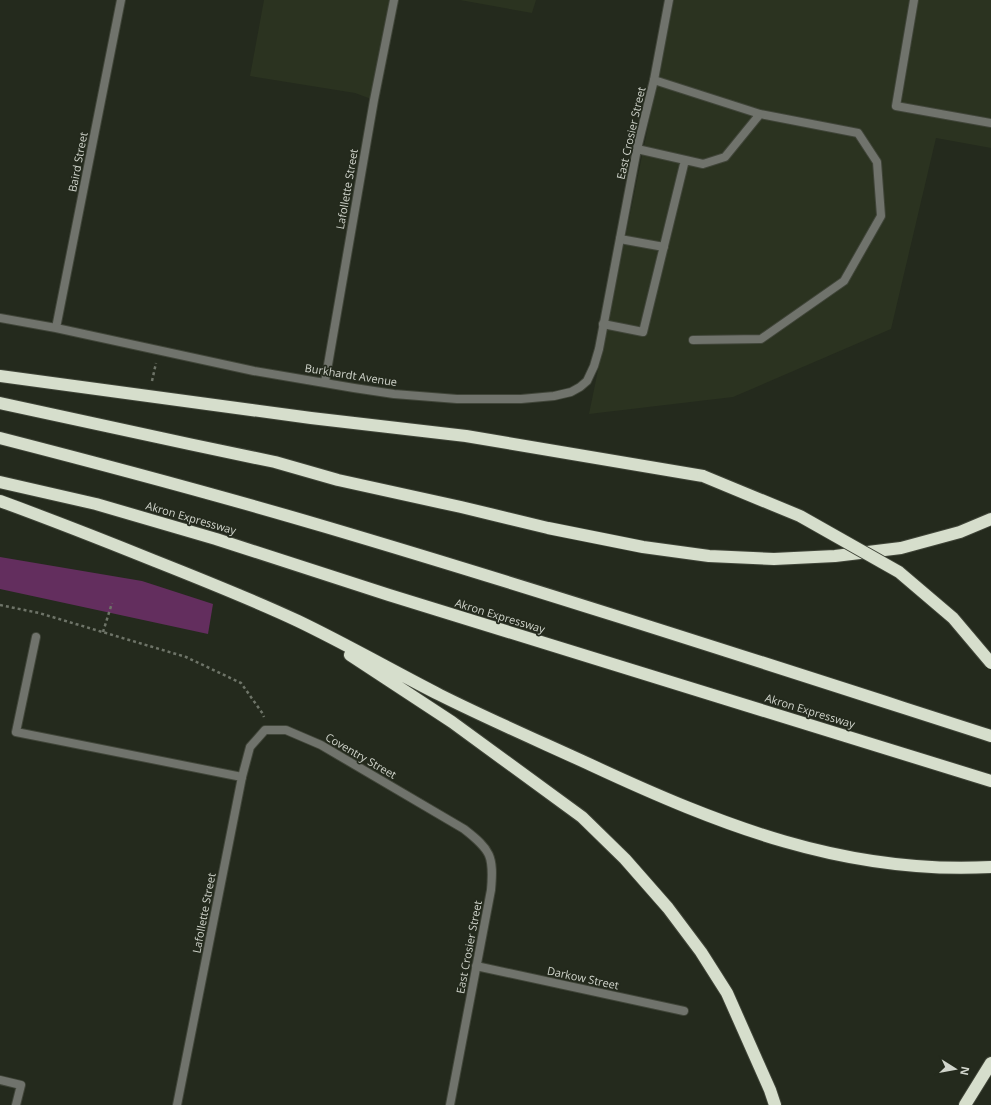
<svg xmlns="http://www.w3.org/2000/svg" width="991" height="1105" viewBox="0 0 991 1105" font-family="'Open Sans',sans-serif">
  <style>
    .built { fill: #2b3320 }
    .green { fill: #632e5e }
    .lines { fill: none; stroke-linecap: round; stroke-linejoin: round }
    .service-casing { stroke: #404539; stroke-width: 10 }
    .minor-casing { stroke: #404539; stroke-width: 10 }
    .motorway-casing { stroke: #404539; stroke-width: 14 }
    .path { stroke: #6e7468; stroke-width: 2.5; stroke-dasharray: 3 3; stroke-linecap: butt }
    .service { stroke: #70736c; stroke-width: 8 }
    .minor { stroke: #70736c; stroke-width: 8 }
    .motorway { stroke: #d6decc; stroke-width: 12 }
    .motorway-bridge-casing { stroke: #404539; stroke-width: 14; stroke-linecap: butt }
    .motorway-bridge { stroke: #d6decc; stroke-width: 12 }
    .labels { text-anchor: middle; stroke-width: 3.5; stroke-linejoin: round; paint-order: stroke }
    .street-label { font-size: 11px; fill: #d1d5cc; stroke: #242a1d }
  </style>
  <rect width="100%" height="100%" fill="#242a1d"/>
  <!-- built -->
  <path class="built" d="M264,0H394L374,100L355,93L250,76Z
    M460,0H536L532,13Z
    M674,0H991V148L936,138L891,329L733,397L589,414Z"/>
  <!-- green -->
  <path class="green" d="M0,557L142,581L213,604L208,634L0,589Z"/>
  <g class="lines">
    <!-- service casing -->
    <g class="service-casing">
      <path id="service" d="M914,0L896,106L991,123
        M654,80L760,114
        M637,149L703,164L725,157L760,114L858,133L877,162L881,216L844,281L761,339L693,340
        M620,239L664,247
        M603,324L643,332L685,160
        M36,637L16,732L242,777
        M0,1080L21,1085L16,1105"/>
    </g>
    <!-- minor casing -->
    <g class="minor-casing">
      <path id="minor" d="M0,318L56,328L254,371L354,388L394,394L457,399H521L554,396L571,392L580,387L587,381L594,366L599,349L637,149L654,80L669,0
        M56,328L121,0
        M325,382L374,100L394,0
        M476,966L684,1011
        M177,1105L242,777L250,747L265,730H286L321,745L464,829C491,850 494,856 491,890L450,1105"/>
    </g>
    <!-- motorway casing -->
    <g class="motorway-casing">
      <path id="motorway" d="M0,376L311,418L466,436L703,476
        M0,403L189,444L275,462L338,480L461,507L548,528L643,547L709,556L774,559L835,556L901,548L960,532L991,519
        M0,438C109,466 218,495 326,527C549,593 770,665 991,736
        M0,482L96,504L216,539L389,595L991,781
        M0,501C52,520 103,540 155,561C203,580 251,599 298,621C346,644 393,671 440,695C490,720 541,742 591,765C720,825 845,875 991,867
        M350,655L452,722L582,817L625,859L668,908L701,952L727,993L770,1090L775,1105
        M965,1105L991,1063"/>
    </g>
    <!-- path -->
    <path class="path" d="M152,381L156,363
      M0,605L39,613L186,657L241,683L263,714L264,717
      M103,632L112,603"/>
    <!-- service -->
    <use href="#service" class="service"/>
    <!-- minor -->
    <use href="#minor" class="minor"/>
    <!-- motorway -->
    <use href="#motorway" class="motorway"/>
    <!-- motorway-bridge casing -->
    <g class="motorway-bridge-casing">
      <path id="motorway-bridge" d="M703,476L800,516L899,572L953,618L991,663"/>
    </g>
    <!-- motorway-bridge -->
    <use href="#motorway-bridge" class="motorway-bridge"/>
  </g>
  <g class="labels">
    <!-- street labels -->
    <g class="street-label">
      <text transform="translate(631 133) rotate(-77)" y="4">East Crosier Street</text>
      <text transform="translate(78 162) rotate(-79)" y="4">Baird Street</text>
      <text transform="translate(347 189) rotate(-80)" y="4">Lafollette Street</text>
      <text transform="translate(351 375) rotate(9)" y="4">Burkhardt Avenue</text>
      <text transform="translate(191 518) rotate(16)" y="4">Akron Expressway</text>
      <text transform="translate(500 616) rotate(17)" y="4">Akron Expressway</text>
      <text transform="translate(810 711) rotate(17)" y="4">Akron Expressway</text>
      <text transform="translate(361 756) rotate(30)" y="4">Coventry Street</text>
      <text transform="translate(204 913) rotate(-79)" y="4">Lafollette Street</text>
      <text transform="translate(469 947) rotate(-79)" y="4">East Crosier Street</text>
      <text transform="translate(583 978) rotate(12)" y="4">Darkow Street</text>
    </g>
  </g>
  <!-- north arrow -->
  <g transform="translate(955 1069) rotate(101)" stroke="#242a1d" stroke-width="3" paint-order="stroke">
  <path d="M0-3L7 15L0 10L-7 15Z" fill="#d1d5cc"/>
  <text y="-6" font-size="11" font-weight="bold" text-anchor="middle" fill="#d1d5cc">N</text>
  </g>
</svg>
